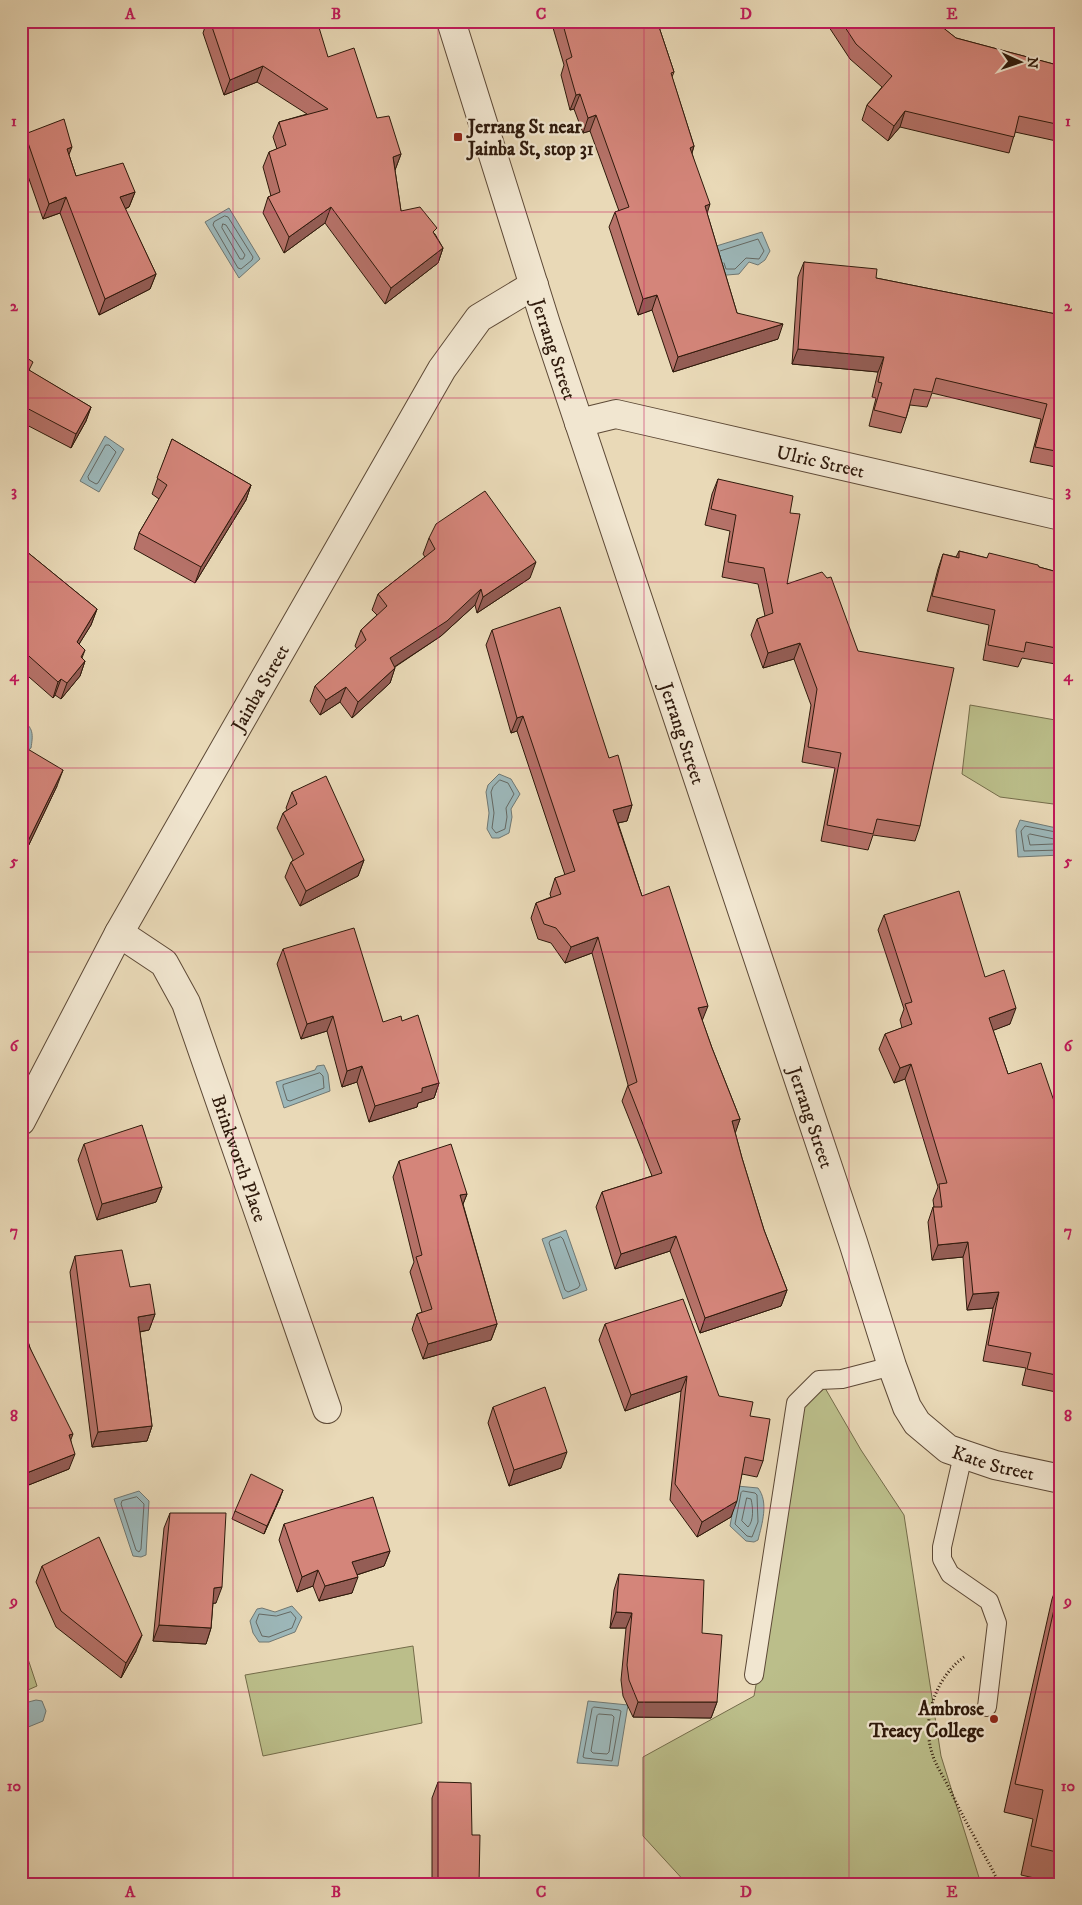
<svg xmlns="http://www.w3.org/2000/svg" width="1082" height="1905" viewBox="0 0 1082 1905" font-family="'IM FELL DW Pica',serif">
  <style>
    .green { fill: #bbbe8a; stroke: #746c4a }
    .water { fill: #9cb7b9; stroke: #707873 }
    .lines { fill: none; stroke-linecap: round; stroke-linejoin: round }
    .shore { stroke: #656862; stroke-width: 1 }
    .service-casing { stroke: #5d4936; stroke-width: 20 }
    .minor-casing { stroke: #5d4936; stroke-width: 30 }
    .tertiary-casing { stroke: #5d4936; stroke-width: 30 }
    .path { stroke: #2e190b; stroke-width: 3; stroke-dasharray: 1 2.5; stroke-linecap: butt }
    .service { stroke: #f1e6d0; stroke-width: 18 }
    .minor { stroke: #f1e6d0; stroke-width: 28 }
    .tertiary { stroke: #f1e6d0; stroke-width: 28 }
    .wall { fill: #b67269; stroke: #2e190b }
    .shaded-wall { fill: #945d55; stroke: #2e190b }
    .building { fill: #d4857a; stroke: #2e190b }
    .grid { fill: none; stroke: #c2185b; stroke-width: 1; stroke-opacity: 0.55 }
    .poi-dot { fill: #8f2418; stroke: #f1e6d0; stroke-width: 2 }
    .labels { text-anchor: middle; stroke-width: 4.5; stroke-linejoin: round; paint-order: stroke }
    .poi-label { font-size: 19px; font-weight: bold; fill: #2e190b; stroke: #f1e6d0; text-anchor: start }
    .street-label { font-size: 19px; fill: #2e190b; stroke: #f1e6d0 }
    .neatline { fill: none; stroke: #c2185b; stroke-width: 2 }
    .grid-label { font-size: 16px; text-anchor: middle; font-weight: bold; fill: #c2185b }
  </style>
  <rect width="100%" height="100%" fill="#e9d9b7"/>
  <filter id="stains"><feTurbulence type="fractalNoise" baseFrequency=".004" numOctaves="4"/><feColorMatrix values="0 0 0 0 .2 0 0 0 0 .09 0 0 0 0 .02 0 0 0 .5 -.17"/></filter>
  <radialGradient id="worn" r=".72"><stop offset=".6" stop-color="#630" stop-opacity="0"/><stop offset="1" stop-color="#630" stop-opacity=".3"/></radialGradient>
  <!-- green -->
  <path class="green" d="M970,705L1061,721V805L1000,797L962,774Z
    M825,1388L861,1450L904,1515L941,1756L981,1884H687L643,1836V1757L754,1696L776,1573L798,1411Z
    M21,1638L37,1686L21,1693Z
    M413,1646L422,1723L263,1756L245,1675Z"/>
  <!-- water -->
  <path class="water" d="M229,208L260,259L239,278L205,222Z
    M762,232L770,251L765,260L758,265L749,262L739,274L727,275L721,273L713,247Z
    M105,436L124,449L99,492L80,481Z
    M21,720C34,727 33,735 31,748L21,755Z
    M499,774L511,779L520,794L511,809L512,817L509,833L499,838H492L487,829L489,813L486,792L488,785Z
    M1020,820L1061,829V855L1018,857L1016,830Z
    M324,1065L328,1074L330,1091L284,1108L276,1082L315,1070L317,1066Z
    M566,1230L587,1290L563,1299L542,1239Z
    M737,1486L758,1488C769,1502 762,1524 758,1540L754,1542L746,1541L730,1526Z
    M139,1491L149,1501L146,1555L141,1557L133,1556L114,1499Z
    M292,1606L302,1617L295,1632L269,1642H259L253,1633L250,1621L257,1609L262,1608L275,1612Z
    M36,1700L42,1701L46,1711L43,1721L21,1730V1704Z
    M588,1701L628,1705L618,1766L577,1763Z"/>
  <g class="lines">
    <!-- shore -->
    <path class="shore" d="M225,216L228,217L253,257L252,260L241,269L238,268L213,225L214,222Z
      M223,224L226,225L245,255L243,259H240L222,228Z
      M720,251L758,239L764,251L759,259L746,258L735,269H726L724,263
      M106,445H109L116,452L98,483L96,484L89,480L88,477Z
      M500,780L508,783L514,794L506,808L507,817L505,829L496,833L492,828L494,813L491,792L493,787Z
      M1061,833L1025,826L1021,831L1024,851L1061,850
      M1030,834L1054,839L1055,842L1053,844L1030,845L1028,836Z
      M320,1073L323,1076L324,1088L290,1101L287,1100L283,1087V1085Z
      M561,1237L563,1239L580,1285L578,1288L568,1292L565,1290L549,1243L550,1241Z
      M743,1491L755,1493L757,1495L758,1522L752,1537L747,1536L735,1524L741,1493Z
      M137,1497L144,1504L141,1549L139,1552L136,1550L121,1504L122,1501Z
      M747,1498L751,1499C753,1507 754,1521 748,1527L742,1521Z
      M291,1612L296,1618L292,1628L269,1637L262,1636L256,1622L259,1614L276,1616Z
      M594,1707L619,1710L621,1711L612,1761L585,1758L583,1757L592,1709Z
      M599,1714L612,1715L614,1717L609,1752L607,1754L593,1753L591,1751L597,1716Z"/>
    <!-- service casing -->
    <g class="service-casing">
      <path id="service" d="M963,1455L942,1547V1559L950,1574L989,1601L997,1623L987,1707
        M754,1675L796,1403L819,1380L842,1379L892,1366"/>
    </g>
    <!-- minor casing -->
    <g class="minor-casing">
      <g id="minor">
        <path id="s1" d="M579,423L616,414L1061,516"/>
        <path id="s2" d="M119,933L164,963L186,1003L327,1409"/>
        <path id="s3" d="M21,1121L119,933L442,369L479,318L534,285"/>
      </g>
    </g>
    <!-- tertiary casing -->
    <g class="tertiary-casing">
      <g id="tertiary">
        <path id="s4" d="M451,21L546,324L853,1242L892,1366L907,1407L917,1423L948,1449L995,1465L1061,1479"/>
      </g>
    </g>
    <!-- path -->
    <path class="path" d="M964,1657C936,1677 921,1719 932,1753C935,1764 942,1774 947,1784C956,1802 964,1819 974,1836C982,1852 992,1867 999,1884"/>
    <!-- service -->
    <use href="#service" class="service"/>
    <!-- minor -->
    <use href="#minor" class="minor"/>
    <!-- tertiary -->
    <use href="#tertiary" class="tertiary"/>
  </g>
  <!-- wall -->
  <path class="wall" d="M207,21H210L328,57L377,118L401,154L395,170L401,211L435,234L443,248L438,263L385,304L325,223L284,253L263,213L268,197L271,196L263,167L269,152L277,149L273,137L279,122L307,114L257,82L224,95L203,33Z
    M551,21H657L674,72L672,77L694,146L692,153L707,213L737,313L778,339L673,372L652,310L638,315L609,227L615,212L619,211L590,131L583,133L574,109L570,110L561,75L564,65Z
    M825,21H934L956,38L1061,66V142L1015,132L1009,153L900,127L888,141L862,120L867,105L882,87L850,59Z
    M25,134L69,155L76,176L135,192L129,207L125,209L156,274L150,289L99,315L60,213L43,219L21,156V144Z
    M804,262L876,278L1061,315V468L1030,462L1041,419L932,393L927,407L910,405L906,418L901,433L869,426L876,398L872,397L878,372L792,364L798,277Z
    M21,354L30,371L91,407L86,421L71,448L21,422Z
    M172,439L251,485L246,500L195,583L134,549L139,533L159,499L152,494Z
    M718,479L790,513L787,584L920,826L915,841L873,835L868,850L821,841L835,768L802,762L811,705L794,659L763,668L751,635L757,619L765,616L758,584L722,577L730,531L705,525L712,494Z
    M429,538L530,578L477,613L475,605L441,636L395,667L390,683L352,718L340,702L320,715L310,701L315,686L357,649L355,646L361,630L377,615L372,610L378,594L425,557L423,554Z
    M21,547L97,609L91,625L79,644L85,650L82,658L85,661L80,676L61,699L55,695L53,698L21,670Z
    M959,551L987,558L1039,567L1061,573V665L1022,658L1018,667L983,660L989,625L927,611L938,569L943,554L956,557Z
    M492,630L609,758L632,805L627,821L618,823L642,896L702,1020L712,1048L740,1119L735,1132L742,1158L764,1230L787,1290L781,1306L700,1333L670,1251L615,1269L596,1207L602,1192L652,1176L622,1101L628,1085L592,953L565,963L551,943L538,939L531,918L536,903L551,897L550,894L555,878L565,875L517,731L511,733L486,645Z
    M21,745L57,786L23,857L21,856Z
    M292,792L364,860L358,876L300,906L285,877L291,862L293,860L277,828L283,813L287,810L286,808Z
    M884,915L985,977L1010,1024L993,1030L1008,1074L1056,1107L1061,1109V1393L1022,1385L1026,1368L983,1361L993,1308L967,1310L963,1257L932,1260L928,1222L933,1207H934L933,1200L938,1187L905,1079L894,1083L879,1049L885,1034L902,1028L900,1020L904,1009L878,930Z
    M283,949L383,1022L439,1083L434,1098L418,1103L417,1107L369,1122L357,1082L342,1087L327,1031L301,1039L277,964Z
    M84,1144L162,1187L156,1202L97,1220L78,1160Z
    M399,1161L467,1194L463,1204L497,1324L491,1340L423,1359L412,1329L417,1314L422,1312L410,1272L414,1262L393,1177Z
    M75,1256L130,1287L155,1314L149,1330L140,1332L152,1426L147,1441L92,1447L70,1272Z
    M21,1319L30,1348L71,1441L69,1469L21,1488Z
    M605,1324L750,1416L763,1461L757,1477L742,1474L731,1517L697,1537L670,1500L681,1391L625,1411L599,1340Z
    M493,1407L561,1468L509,1486L488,1423Z
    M280,1498L264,1534L232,1519L235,1511Z
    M170,1513L216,1603H213L211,1628L206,1644L153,1641L164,1528Z
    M284,1524L390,1551L384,1566L357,1575L352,1593L319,1601L313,1586L297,1592L279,1540Z
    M42,1566L136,1651L121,1678L56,1627L36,1582Z
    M619,1574L702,1633L717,1702L711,1718L633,1717L623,1696L621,1680L626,1628H610L614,1590Z
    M1061,1575V1884L1021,1875L1033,1819L1004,1812L1052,1599Z
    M438,1782L472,1835L479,1884H432V1798Z"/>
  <!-- shaded-wall -->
  <path class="shaded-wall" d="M263,66L257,82L224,95L230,80Z
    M580,94L574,109L570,110L576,95Z
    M905,111L900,127L888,141L894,126Z
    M596,115L590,131L583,133L588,118Z
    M694,146L689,162L690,148Z
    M72,147L66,162L67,149Z
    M401,154L395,170L393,157Z
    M135,192L129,207L114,213L120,197Z
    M66,197L60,213L43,219L49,204Z
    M710,204L705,220V206Z
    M331,207L325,223L284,253L289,237Z
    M443,248L438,263L385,304L391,288Z
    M156,274L150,289L99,315L105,299Z
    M657,295L652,310L638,315L643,299Z
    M783,324L778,339L673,372L678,357Z
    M798,349L884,357L878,372L792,364Z
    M91,407L86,421L71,448L76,434Z
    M251,485L246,500L195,583L201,567Z
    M536,562L530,578L477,613L483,597Z
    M481,589L475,605L441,636L385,673L390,658Z
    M97,609L91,625L71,657L77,642Z
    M800,643L794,659L763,668L768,653Z
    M85,661L80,676L61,699L67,683Z
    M395,668L390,683L352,718L358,702Z
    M61,679L55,695L53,698L58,682Z
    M346,687L340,702L320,715L326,700Z
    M523,716L517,731L511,733L517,718Z
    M63,770L57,786L23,857L28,841Z
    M632,805L627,821L608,825L613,810Z
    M364,860L358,876L300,906L306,891Z
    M598,937L592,953L565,963L571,947Z
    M708,1006L702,1021L698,1008Z
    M1016,1008L1010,1024L984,1034L989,1018Z
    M333,1016L327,1031L301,1039L307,1024Z
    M911,1064L905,1079L894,1083L900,1068Z
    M362,1066L357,1082L342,1087L347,1071Z
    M439,1083L434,1098L418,1103L417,1107L369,1122L375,1106L422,1088Z
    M740,1119L735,1134L732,1121Z
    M162,1187L156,1202L97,1220L102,1204Z
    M467,1194L461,1209L460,1195Z
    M676,1236L670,1251L615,1269L621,1254Z
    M968,1242L963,1257L932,1260L938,1245Z
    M787,1290L781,1306L700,1333L705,1318Z
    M999,1292L993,1308L967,1310L973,1294Z
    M155,1314L149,1330L132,1333L138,1317Z
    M497,1324L491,1340L423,1359L428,1344Z
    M687,1376L681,1391L625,1411L631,1395Z
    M152,1426L147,1441L92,1447L98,1432Z
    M73,1434L67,1450L69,1435Z
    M567,1452L561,1468L509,1486L514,1470Z
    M75,1454L69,1469L21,1488V1482L24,1474Z
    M283,1490L280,1498L264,1534L267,1526Z
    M737,1501L731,1517L697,1537L702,1522Z
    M390,1551L384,1566L347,1578L352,1562Z
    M318,1570L313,1586L297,1592L302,1577Z
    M358,1577L352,1593L319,1601L325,1586Z
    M222,1587L216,1603L208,1604L214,1588Z
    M616,1612L632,1613L626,1628H610Z
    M159,1625L211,1628L206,1644L153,1641Z
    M142,1635L136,1651L121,1678L126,1663Z
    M638,1702H717L711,1718L633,1717Z"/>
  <!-- building -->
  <path class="building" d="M210,21H317L328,57L354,48L377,118L389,116L401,154L393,157L401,211L420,207L437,228L433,232L443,248L391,288L331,207L289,237L268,197L280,192L269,152L286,145L279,122L328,109L263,66L230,80Z
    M562,21H657L674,72L671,73L694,146L690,148L710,204L705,206L737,313L783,324L678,357L657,295L643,299L615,212L629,207L596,115L588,118L580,94L576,95L566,60L572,57Z
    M841,21H934L936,22L956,38L1061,66V125L1019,116L1014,137L905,111L894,126L867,105L892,76L856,44Z
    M64,119L72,147L67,149L76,176L123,163L135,192L120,197L156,274L105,299L66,197L49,204L25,134Z
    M804,262L877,269L876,278L1061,315V452L1035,447L1047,404L936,378L932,392L914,389L906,418L874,410L882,383L878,382L884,357L798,349Z
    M21,354L33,362L29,370L91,407L76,434L21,405Z
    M172,439L251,485L201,567L139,533L167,485L157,478Z
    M718,479L793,496L790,513L800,514L787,584L822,572L827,578L831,577L858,651L954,668L920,826L877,819L873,834L827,825L841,753L808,747L817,689L800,643L768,653L757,619L773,613L764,568L728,562L736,515L711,509Z
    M485,491L536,562L483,597L481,589L447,621L390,658L395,668L358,702L346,687L326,700L315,686L366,640L361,630L387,606L378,594L435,549L429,538L436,524Z
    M21,547L97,609L77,642L85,650L81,657L85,661L67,683L61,679L58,682L21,649Z
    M959,551L987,558L989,553L1038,565L1039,567L1061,573V649L1026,642L1024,652L988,645L995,610L932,596L943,554L959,558Z
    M560,607L609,758L618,755L632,805L613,810L642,896L669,886L708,1006L698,1008L712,1048L740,1119L732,1121L742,1158L764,1230L787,1290L705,1318L676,1236L621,1254L602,1192L662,1173L628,1086L637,1082L598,937L571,947L556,928L544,924L536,903L561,894L555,878L575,871L523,716L517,718L492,630Z
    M21,745L63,770L28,841L21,837Z
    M326,776L364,860L306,891L291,862L304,854L283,813L297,804L292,792Z
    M959,891L985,977L1004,970L1016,1008L989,1018L1008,1074L1041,1063L1056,1107L1061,1109V1376L1027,1369L1031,1353L988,1345L999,1292L973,1294L968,1242L938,1245L933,1207H942L939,1184L947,1183L911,1064L900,1068L885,1034L912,1024L905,1004L912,1002L884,915Z
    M354,928L383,1022L401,1016L402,1021L418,1015L439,1083L422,1088V1092L375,1106L362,1066L347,1071L333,1016L307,1024L283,949Z
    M142,1125L162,1187L102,1204L84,1144Z
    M451,1144L467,1194L460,1195L497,1324L428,1344L417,1314L432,1309L416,1257L422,1255L399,1161Z
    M122,1250L130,1287L150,1284L155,1314L138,1317L152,1426L98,1432L75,1256Z
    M683,1299L719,1396L753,1402L750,1416L770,1419L763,1461L745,1457L737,1501L702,1522L675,1484L687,1376L631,1395L605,1324Z
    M21,1319L30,1348L73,1434L69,1435L75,1454L24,1474L21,1465Z
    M545,1387L567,1452L514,1470L493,1407Z
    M251,1474L283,1490L267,1526L235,1511Z
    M373,1497L390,1551L352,1562L358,1577L325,1586L318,1570L302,1577L284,1524Z
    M170,1513H226L222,1587L214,1588L211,1628L159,1625Z
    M99,1537L142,1635L126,1663L61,1611L42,1566Z
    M619,1574L704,1580L702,1633L722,1635L717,1702H638L629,1680L627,1665L632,1613L616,1612Z
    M1061,1578V1853L1031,1846L1043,1790L1015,1784Z
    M438,1782L471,1783L472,1835H480L479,1884H438Z"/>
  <!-- grid -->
  <path class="grid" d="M233,21V1884M438,21V1884M644,21V1884M849,21V1884M21,212H1061M21,398H1061M21,582H1061M21,768H1061M21,952H1061M21,1138H1061M21,1322H1061M21,1508H1061M21,1692H1061"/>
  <!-- markers -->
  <g class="poi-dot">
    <rect x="453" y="132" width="10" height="10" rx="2.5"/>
    <circle cx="994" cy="1719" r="5"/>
  </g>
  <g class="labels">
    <!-- poi labels -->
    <g class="poi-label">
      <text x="468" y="133">Jerrang St near<tspan x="468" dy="22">Jainba St, stop 31</tspan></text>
      <text x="984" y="1715" text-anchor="end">Ambrose<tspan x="984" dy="22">Treacy College</tspan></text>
    </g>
    <!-- street labels -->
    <g class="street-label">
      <text dy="7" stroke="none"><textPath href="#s4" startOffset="344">Jerrang Street</textPath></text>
      <text dy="7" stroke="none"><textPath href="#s1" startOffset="248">Ulric Street</textPath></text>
      <text dy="7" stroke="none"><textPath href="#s3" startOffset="495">Jainba Street</textPath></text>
      <text dy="7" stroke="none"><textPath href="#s4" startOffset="749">Jerrang Street</textPath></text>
      <text dy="7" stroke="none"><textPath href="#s4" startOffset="1154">Jerrang Street</textPath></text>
      <text dy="7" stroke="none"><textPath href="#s2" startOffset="264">Brinkworth Place</textPath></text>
      <text dy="7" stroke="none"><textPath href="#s4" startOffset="1566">Kate Street</textPath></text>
    </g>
  </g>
  <!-- margin -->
  <rect width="1082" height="1905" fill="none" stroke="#e9d9b7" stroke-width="55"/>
  <!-- north arrow -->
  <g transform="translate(1020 62) rotate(93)" stroke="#f1e6d0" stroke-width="4" paint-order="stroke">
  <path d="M0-4L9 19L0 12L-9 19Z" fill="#2e190b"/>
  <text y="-8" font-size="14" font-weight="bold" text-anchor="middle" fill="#2e190b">N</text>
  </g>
  <rect x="28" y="28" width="1026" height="1850" class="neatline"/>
  <g class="grid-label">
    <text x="130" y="19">A</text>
    <text x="336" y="19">B</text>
    <text x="541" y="19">C</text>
    <text x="746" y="19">D</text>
    <text x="952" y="19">E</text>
    <text x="14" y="126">1</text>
    <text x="1068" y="126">1</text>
    <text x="14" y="311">2</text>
    <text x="1068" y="311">2</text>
    <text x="14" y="496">3</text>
    <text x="1068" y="496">3</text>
    <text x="14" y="681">4</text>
    <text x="1068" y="681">4</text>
    <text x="14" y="866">5</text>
    <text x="1068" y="866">5</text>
    <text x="14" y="1051">6</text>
    <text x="1068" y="1051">6</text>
    <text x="14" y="1236">7</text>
    <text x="1068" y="1236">7</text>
    <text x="14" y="1421">8</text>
    <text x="1068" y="1421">8</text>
    <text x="14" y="1606">9</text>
    <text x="1068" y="1606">9</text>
    <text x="14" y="1791">10</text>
    <text x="1068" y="1791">10</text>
    <text x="130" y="1897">A</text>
    <text x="336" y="1897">B</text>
    <text x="541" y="1897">C</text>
    <text x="746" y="1897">D</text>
    <text x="952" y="1897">E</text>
  </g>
  <rect width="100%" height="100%" filter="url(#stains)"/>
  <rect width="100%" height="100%" fill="url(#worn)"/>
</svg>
